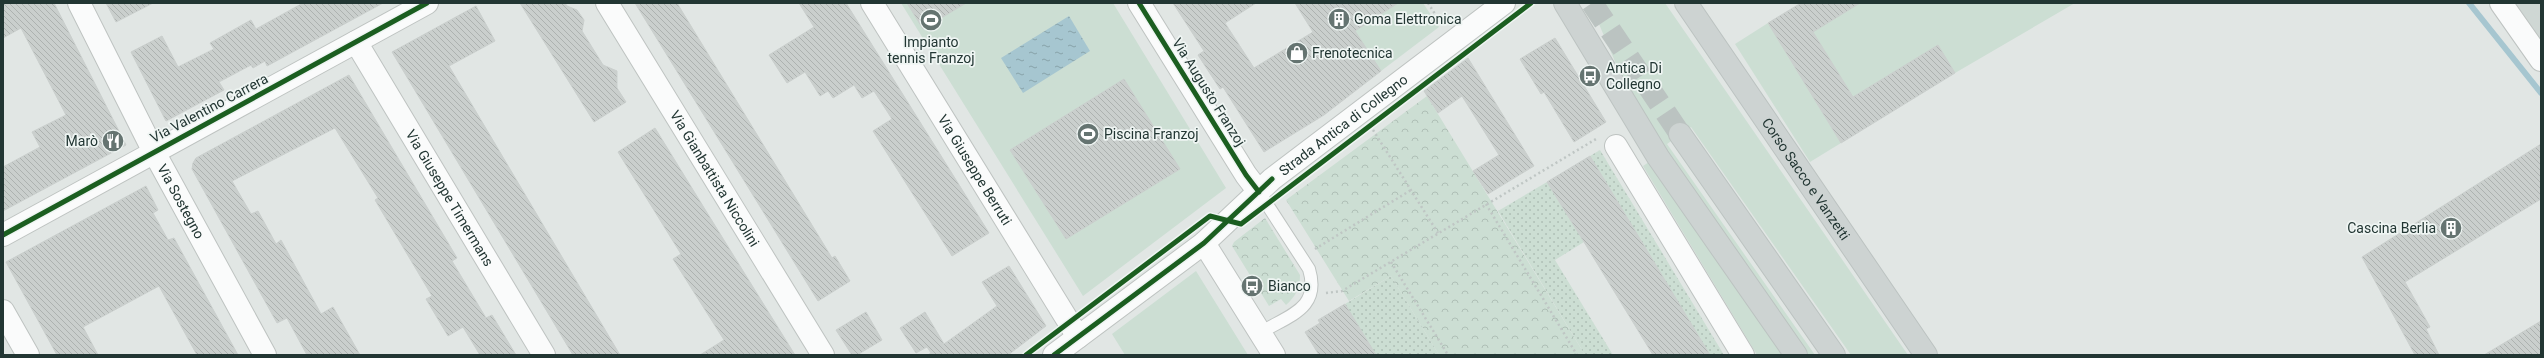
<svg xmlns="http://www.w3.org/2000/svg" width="2544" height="358" viewBox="0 0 2544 358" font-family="Roboto,sans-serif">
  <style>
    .built { fill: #cfd7d4 }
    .grass { fill: #ccded3 }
    .park { fill: url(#park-crowns) }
    .garden { fill: url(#garden-dots) }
    .water { fill: url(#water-ripples) }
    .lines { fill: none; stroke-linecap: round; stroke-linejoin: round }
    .stream { stroke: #a6c6d0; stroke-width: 6 }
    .building { fill: url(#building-back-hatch); stroke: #cacfcd }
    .primary-tunnel { stroke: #bbc3c1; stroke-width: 22; stroke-dasharray: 22 11; stroke-linecap: butt }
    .service-casing { stroke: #bec3c1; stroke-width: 14 }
    .minor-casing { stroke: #bec3c1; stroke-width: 24 }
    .primary-casing { stroke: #bcc3c1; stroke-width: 24 }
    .path { stroke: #bfc6c4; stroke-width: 2.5; stroke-dasharray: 2 3; stroke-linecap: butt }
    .service { stroke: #fafbfb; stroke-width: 12 }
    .minor { stroke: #fafbfb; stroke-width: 22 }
    .primary { stroke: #cdd3d2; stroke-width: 22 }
    .cycleway-casing { stroke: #eff5f3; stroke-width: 8 }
    .cycleway { stroke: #1b5e20; stroke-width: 5 }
    .labels { text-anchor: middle; stroke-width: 3.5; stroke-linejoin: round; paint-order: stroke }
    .poi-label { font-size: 14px; fill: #223633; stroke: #eff5f3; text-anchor: start }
    .street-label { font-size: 14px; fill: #223633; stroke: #eff5f3 }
  </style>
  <defs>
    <pattern id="park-crowns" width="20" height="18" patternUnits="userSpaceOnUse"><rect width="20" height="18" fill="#ccded3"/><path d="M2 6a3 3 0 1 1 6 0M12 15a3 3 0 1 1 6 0" fill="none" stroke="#afbfb6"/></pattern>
    <pattern id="garden-dots" width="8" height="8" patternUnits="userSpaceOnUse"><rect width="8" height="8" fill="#ccded3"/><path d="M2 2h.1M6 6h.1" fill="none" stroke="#afbfb6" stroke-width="1.8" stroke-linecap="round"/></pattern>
    <pattern id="water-ripples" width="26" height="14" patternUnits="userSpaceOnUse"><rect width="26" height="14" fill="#a6c6d0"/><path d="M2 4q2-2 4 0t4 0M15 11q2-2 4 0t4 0" fill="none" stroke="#87a2a9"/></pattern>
    <pattern id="building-back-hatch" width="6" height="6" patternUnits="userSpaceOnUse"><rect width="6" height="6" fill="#cacfcd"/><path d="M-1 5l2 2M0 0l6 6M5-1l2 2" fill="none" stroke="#adb2b0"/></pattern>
  </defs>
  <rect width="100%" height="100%" fill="#e1e6e4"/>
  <!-- built -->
  <path class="built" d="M2515,3H2541V41Z"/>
  <!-- grass -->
  <path class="grass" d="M901,3H1113L1226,188L1083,296Z
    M1398,3H1423L1439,27L1352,93L1324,51Z
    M1590,3H1665L1908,355H1851L1691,127L1667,144L1815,355H1808L1666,152L1622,78Z
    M1845,3H2075L1955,73L1938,45L1853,97L1813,32Z
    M1768,23L1841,143L1810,162L1735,44Z
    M1649,162L1782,355H1757L1643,166Z
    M1196,271L1248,355H1125L1112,334Z"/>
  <!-- park -->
  <path class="park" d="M1427,96L1585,355H1439L1391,276L1349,301L1286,200Z
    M1265,218L1300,275C1300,288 1296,296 1286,305L1281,299L1269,306L1232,246L1234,242Z"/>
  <!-- garden -->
  <path class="garden" d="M1600,150L1724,355H1710L1590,156Z
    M1547,182L1584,242L1555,260L1613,355H1585L1498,211Z
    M1391,276L1439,355H1376L1345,304Z"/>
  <!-- water -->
  <path class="water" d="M1069,16L1090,51L1023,93L1001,58Z"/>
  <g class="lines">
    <!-- stream -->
    <path class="stream" d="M2469,3L2541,93"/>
  </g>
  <!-- building -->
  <path class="building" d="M3,3H54L126,145L3,211V167L40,147L32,132L66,115L21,28L3,38Z
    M106,3H153L116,22Z
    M303,3H383L267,66L265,61L253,68L251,65L219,82L224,90L166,121L131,52L162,36L178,67L214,49L210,43L251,20L256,29Z
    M520,3H565L567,6L577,10L584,20L582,31L603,65L617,71V88L626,102L594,122Z
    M635,3H677L832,258L835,256L850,281L818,301Z
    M799,3H846L989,233L952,256L873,131L892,119L874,91L862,98L854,85L833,98L828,91L820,96L805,72L787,83L769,55L814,27Z
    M907,3H966L923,29Z
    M1173,3H1256L1225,23L1254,68L1313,32L1295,3H1398L1355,31L1381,71L1324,115L1264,152L1223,87L1220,89L1198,55L1204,51Z
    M1801,3H1860L1813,32L1853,97L1938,45L1955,73L1841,143L1768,23Z
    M476,6L495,41L449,66L620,355H573L392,52Z
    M1555,38L1606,122L1574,142L1544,92L1541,94L1520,59Z
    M1468,58L1534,166L1488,194L1473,171L1499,155L1462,96L1438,113L1424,91Z
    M349,75L457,258L452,261L486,318L492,315L516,355H480L463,327L448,336L426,299L432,296L375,200L378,198L335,128L232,181L251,214L258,211L276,244L281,240L321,314L333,307L360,355H307L287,318L277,323L192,169L193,163L196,158Z
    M1124,79L1180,169L1066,239L1010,150Z
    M655,128L706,211L795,355H700L724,340L673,259L681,254L618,152Z
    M2541,144V199L2405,282L2430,327L2426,329L2439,355H2415L2362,257Z
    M1590,156L1654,262L1710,355H1653L1584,242L1547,182Z
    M146,186L158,210L153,213L168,240L174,238L238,355H197L159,286L83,327L98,355H57L51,344L6,262Z
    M1009,266L1046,326L1008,355H928L931,353L927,347L916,353L900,328L925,312L944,344L997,306L982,282Z
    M1345,304L1376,355H1319L1305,332L1320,323L1318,320Z
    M866,312L882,340L857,355H852L836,330Z
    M2541,321V355H2484Z"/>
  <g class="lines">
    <!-- primary-tunnel -->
    <path class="primary-tunnel" d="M1592,3L1680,134"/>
    <!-- service casing -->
    <g class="service-casing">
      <path id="service" d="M1259,192L1309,269C1321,309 1289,315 1260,333"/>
    </g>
    <!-- minor casing -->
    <g class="minor-casing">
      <g id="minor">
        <path id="s1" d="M79,3L154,152L265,355"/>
        <path id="s2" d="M607,3L823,355"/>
        <path id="s3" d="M872,3L1078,337"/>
        <path d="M1139,3L1246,175L1259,192"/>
        <path d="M2501,3L2541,60"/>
        <path id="s4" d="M356,42L544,355"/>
        <path d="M1616,146L1743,355"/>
        <path d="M3,235L427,3"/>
        <path d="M1204,243L1274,355"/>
        <path d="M3,311L28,355"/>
        <path id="s5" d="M1054,355L1204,243L1272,179L1504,3"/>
      </g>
    </g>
    <!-- primary casing -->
    <g class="primary-casing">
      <g id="primary">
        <path d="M1565,3L1658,157L1796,355"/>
        <path id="s6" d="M1686,3L1926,355"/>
        <path d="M1680,134L1834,355"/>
      </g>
    </g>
    <!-- path -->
    <path class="path" d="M1428,3L1442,25
      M1373,130L1438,233
      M1486,204L1577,355
      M1315,249L1411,190
      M1391,262L1448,355
      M1326,293L1342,291L1596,139"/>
    <!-- service -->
    <use href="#service" class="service"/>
    <!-- minor -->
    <use href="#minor" class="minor"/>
    <!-- primary -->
    <use href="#primary" class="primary"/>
    <!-- cycleway casing -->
    <g class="cycleway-casing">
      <path id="cycleway" d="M1139,3L1246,175L1259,192
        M3,235L427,3
        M1026,355L1210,216L1241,224L1531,3
        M1054,355L1204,243L1272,179"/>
    </g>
    <!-- cycleway -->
    <use href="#cycleway" class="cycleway"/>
  </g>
  <!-- icons -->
  <defs>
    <g id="building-disc" transform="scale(1.15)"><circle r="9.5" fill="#657471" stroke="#eff5f3"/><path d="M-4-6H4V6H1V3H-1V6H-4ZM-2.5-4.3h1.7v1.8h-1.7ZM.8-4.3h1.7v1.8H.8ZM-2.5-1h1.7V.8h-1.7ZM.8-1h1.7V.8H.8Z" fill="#fff"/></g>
    <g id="stadium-disc" transform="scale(1.15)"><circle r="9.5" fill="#657471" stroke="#eff5f3"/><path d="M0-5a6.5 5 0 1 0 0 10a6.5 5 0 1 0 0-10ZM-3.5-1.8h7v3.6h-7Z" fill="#fff"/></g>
    <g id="shop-disc" transform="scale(1.15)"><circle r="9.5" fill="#657471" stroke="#eff5f3"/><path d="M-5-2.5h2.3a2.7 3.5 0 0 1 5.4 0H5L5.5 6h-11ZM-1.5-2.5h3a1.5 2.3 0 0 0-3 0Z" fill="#fff"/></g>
    <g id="bus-disc" transform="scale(1.15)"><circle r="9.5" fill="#657471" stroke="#eff5f3"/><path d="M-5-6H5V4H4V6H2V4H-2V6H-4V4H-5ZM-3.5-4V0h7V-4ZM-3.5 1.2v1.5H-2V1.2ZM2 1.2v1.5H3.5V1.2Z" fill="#fff"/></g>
    <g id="restaurant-disc" transform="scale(1.15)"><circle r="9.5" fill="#657471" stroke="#eff5f3"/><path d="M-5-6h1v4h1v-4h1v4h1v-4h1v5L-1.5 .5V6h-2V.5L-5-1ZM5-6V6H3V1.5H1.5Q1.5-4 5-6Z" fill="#fff"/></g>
  </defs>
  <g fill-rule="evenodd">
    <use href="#building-disc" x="1339" y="19"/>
    <use href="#stadium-disc" x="931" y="20"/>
    <use href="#shop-disc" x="1297" y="53"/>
    <use href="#bus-disc" x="1590" y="76"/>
    <use href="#stadium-disc" x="1088" y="134"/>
    <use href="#restaurant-disc" x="113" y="141"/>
    <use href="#building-disc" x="2451" y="228"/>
    <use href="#bus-disc" x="1252" y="286"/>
  </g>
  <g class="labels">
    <!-- poi labels -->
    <g class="poi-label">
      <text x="1354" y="24">Goma Elettronica</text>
      <text x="931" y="47" text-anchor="middle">Impianto<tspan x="931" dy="16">tennis Franzoj</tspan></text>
      <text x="1312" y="58">Frenotecnica</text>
      <text x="1606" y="73">Antica Di<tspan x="1606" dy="16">Collegno</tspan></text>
      <text x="1104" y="139">Piscina Franzoj</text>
      <text x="98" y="146" text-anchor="end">Marò</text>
      <text x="2436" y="233" text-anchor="end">Cascina Berlia</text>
      <text x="1268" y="291">Bianco</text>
    </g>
    <!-- street labels -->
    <g class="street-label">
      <text transform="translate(1209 92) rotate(58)" y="5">Via Augusto Franzoj</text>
      <text transform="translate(209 108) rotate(-28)" y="5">Via Valentino Carrera</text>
      <text dy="5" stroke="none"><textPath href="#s5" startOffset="370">Strada Antica di Collegno</textPath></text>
      <text dy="5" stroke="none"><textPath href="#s3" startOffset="196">Via Giuseppe Berruti</textPath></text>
      <text dy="5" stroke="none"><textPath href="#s2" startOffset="206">Via Gianbattista Niccolini</textPath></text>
      <text dy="5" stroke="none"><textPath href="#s6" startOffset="213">Corso Sacco e Vanzetti</textPath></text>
      <text dy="5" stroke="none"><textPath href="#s4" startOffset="182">Via Giuseppe Timermans</textPath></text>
      <text dy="5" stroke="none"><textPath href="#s1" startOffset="223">Via Sostegno</textPath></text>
    </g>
  </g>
  <!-- border -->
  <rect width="2544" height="358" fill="none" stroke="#223633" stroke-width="8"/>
</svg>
